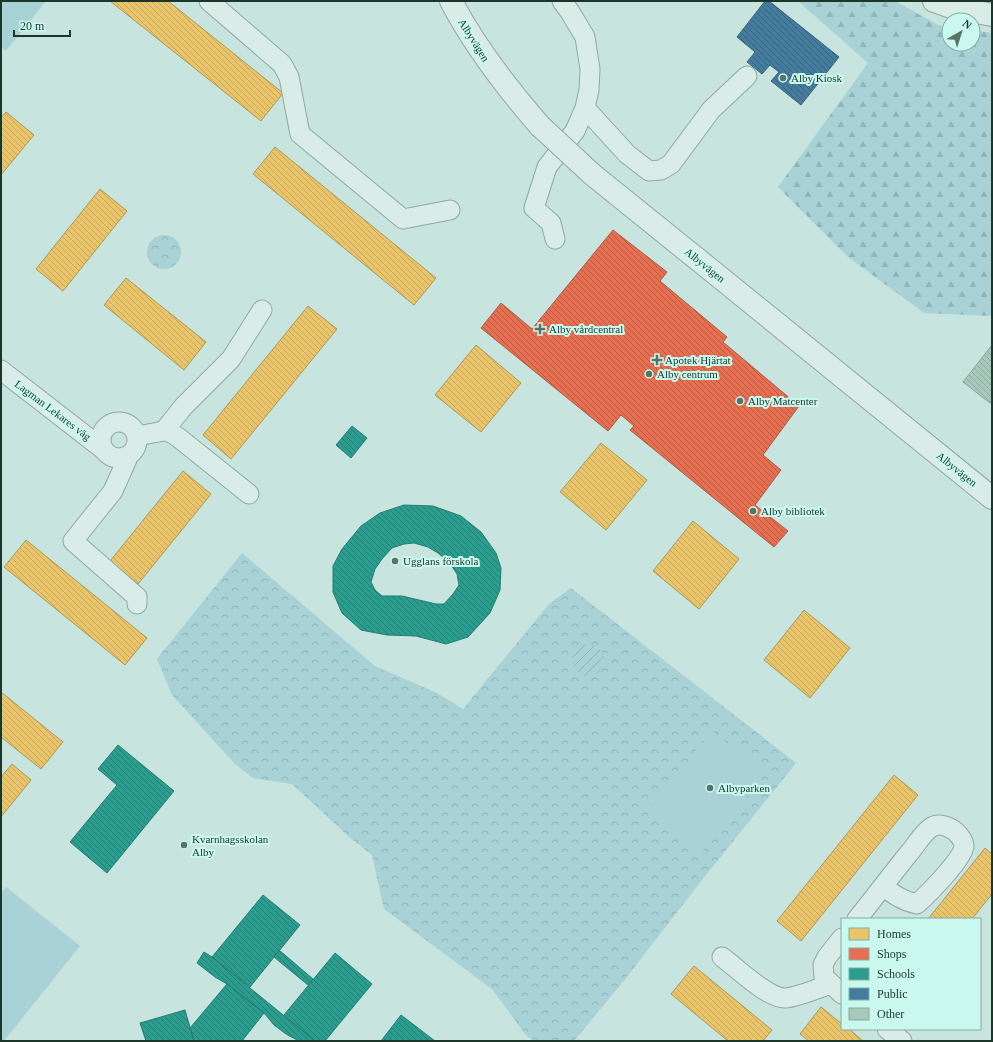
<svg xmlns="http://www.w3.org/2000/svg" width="993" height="1042" viewBox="0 0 993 1042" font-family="'Times New Roman',serif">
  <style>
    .forest { fill: url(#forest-firs) }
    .park { fill: url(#park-crowns) }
    .garden { fill: url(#garden-furrows) }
    .pitch { fill: #a8d2d6 }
    .homes { fill: url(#homes-back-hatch); stroke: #ab9a57 }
    .shops { fill: url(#shops-back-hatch); stroke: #aa5e45 }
    .schools { fill: url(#schools-back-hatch); stroke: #257e71; fill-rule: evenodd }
    .public { fill: url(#public-back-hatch); stroke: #38677a }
    .building { fill: url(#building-back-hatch); stroke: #87a499 }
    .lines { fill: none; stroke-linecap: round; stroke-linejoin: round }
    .minor-casing { stroke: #91a8a2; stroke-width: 21 }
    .tertiary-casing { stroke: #91a8a2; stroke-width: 24 }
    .minor { stroke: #daece7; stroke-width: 19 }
    .tertiary { stroke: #daece7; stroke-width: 22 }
    .tertiary-bridge-casing { stroke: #91a8a2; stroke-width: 24; stroke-linecap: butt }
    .tertiary-bridge { stroke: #daece7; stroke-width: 22 }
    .poi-dot { fill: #577469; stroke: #cbf8ee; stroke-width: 1.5 }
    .labels { text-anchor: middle; stroke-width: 4; stroke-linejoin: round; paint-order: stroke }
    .street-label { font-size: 11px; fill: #1a372a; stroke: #cbf8ee }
    .poi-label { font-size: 11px; fill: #1a372a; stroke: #cbf8ee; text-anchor: start }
  </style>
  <defs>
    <pattern id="forest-firs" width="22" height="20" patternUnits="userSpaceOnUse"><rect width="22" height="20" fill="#a8d2d6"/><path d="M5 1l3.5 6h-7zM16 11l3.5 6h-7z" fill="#90b5b8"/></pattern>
    <pattern id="park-crowns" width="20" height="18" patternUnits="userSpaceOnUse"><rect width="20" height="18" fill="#a8d2d6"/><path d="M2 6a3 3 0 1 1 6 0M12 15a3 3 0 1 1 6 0" fill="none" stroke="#90b5b8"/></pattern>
    <pattern id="garden-furrows" width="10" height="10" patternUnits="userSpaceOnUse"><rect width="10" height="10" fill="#a8d2d6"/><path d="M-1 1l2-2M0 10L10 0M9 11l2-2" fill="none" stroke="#90b5b8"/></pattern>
    <pattern id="homes-back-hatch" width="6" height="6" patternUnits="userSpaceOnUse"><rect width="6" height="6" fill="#e9c46a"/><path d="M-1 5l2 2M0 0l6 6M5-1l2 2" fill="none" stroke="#c7a95c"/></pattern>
    <pattern id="shops-back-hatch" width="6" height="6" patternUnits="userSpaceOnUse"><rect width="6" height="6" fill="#e76f51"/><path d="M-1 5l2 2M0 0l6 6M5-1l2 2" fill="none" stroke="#ba5c43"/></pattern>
    <pattern id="schools-back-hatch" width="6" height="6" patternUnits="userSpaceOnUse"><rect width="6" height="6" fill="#2a9d8f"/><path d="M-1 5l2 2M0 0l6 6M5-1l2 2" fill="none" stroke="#238175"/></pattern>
    <pattern id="public-back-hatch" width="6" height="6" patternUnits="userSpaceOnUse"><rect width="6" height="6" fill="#457b9d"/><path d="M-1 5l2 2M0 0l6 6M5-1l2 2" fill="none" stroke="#396680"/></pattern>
    <pattern id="building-back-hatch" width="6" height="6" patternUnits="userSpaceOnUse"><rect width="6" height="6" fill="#a8c8bb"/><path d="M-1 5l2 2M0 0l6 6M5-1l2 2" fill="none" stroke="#90aca1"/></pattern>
  </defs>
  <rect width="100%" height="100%" fill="#c7e4de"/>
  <!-- forest -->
  <path class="forest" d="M798,1H895L938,25L949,27V44H973V30L992,33V316L924,313L848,257L778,187L868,63Z"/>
  <!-- park -->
  <path class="park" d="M147 252a17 17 0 1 1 34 0a17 17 0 1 1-34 0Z
    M242,553L375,666L437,693L463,709L549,604L571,588L796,763L694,890L626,978L574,1041H534L525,1034L492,989L384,909L372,855L348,836L292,784L253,778L235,764L172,695L157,659Z"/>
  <!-- garden -->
  <path class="garden" d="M572 660a16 16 0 1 1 32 0a16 16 0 1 1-32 0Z"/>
  <!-- pitch -->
  <path class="pitch" d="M1,1H46L6,51L1,47Z
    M712,731L765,772L701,853L648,811Z
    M6,887L80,946L4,1041H1V893Z"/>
  <!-- homes -->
  <path class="homes" d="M110,1H168L283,93L261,121Z
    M6,112L34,135L1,175V118Z
    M275,147L436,278L414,305L253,174Z
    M100,189L127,211L63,291L36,269Z
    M126,278L206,342L184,370L104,305Z
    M308,306L337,329L231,459L203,435Z
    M476,345L521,383L481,432L435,395Z
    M601,443L647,480L606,530L560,492Z
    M183,471L211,494L138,584L110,561Z
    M693,521L739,559L699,609L653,571Z
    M26,540L147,638L125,665L4,567Z
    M804,610L850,648L810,698L764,660Z
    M1,692L63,742L41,769L1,737Z
    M12,764L31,780L1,817V777Z
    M894,775L918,795L801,941L777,921Z
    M985,848L992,854V894L972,919H928Z
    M694,966L772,1030L763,1041H728L671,994Z
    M821,1007L842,1024V1029H849L863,1041H809L800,1034Z"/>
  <!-- shops -->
  <path class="shops" d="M613,230L667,272L660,281L727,337L723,342L799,406L763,455L781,470L755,505L788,531L774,547L630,430L634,426L621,415L608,431L481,328L501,303L532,329Z"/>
  <!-- schools -->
  <path class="schools" d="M352,426L367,438L351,458L336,445Z
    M404,505L433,506L461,516L481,532L496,553L501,568L500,590L490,613L468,637L446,644L416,636L387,635L361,630L342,613L333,592V566L342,549L361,526L380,513ZM414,543L428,547L438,553L449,562L457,574L459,585L453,594L444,604H436L402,596H382L375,590L371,582L375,569L382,559L392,548L404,544Z
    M118,745L174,791L107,873L70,842L117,785L98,769Z
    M263,895L300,925L250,987L212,957Z
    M279,950L313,979L308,985L274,957Z
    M204,952L212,957L315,1041H299L286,1034L274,1025L264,1013L227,984L215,977L197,963Z
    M335,953L372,984L325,1041H315L284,1015Z
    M227,984L264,1013L242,1041H194L190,1028Z
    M185,1010L194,1041H146L140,1023Z
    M401,1015L435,1041H381Z"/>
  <!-- public -->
  <path class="public" d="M765,1H769L839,57L801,105L771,81L779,72L770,65L762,74L747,62L755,52L737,37Z"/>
  <!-- building -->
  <path class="building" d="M992,345V400L990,403L963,382Z"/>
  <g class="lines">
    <!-- minor casing -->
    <g class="minor-casing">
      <path id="minor" d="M209,1L282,64L289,77L300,134L403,219L450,210
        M585,108L627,154L649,171L661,170L671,164L711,110L747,76
        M555,239L551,223L534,208L547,167L575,131L585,108L589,90L590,69L585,37L570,12L562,1
        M1,370L104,450
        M101 440a18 18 0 1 1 36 0a18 18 0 1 1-36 0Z
        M164,431L170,432L179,438L249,494
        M137,436L164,431L183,407L231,359L262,310
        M129,455L113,491L73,541L137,597V604
        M857,919C875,897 892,874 910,852C916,845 924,831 932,827C938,823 946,826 952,829C957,832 964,840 964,846C965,857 926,896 917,904C903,901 894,895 883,886
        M842,938L827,957L823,965L824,977L842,994
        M722,957C737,968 768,999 786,998C798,997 819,988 831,984
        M887,1029L902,1041"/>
    </g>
    <!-- tertiary casing -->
    <g class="tertiary-casing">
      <path id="tertiary" d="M451,1C475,47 506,87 540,126
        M934,1L951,7L992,15
        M696,258L992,498"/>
    </g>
    <!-- minor -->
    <use href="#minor" class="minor"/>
    <!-- tertiary -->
    <use href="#tertiary" class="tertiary"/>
    <!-- tertiary-bridge casing -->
    <g class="tertiary-bridge-casing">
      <path id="tertiary-bridge" d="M540,126L593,175L696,258"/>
    </g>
    <!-- tertiary-bridge -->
    <use href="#tertiary-bridge" class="tertiary-bridge"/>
  </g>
  <!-- markers -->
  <g class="poi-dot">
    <circle cx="783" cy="78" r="4"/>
    <path d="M538 323h4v4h4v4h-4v4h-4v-4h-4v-4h4z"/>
    <path d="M655 354h4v4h4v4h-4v4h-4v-4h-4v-4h4z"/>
    <circle cx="649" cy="374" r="4"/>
    <circle cx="740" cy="401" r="4"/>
    <circle cx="753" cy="511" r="4"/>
    <circle cx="395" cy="561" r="4"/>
    <circle cx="710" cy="788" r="4"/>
    <circle cx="184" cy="845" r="4"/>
  </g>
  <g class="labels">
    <!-- street labels -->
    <g class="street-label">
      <text transform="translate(474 40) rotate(58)" y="4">Albyvägen</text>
      <text transform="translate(705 265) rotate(39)" y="4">Albyvägen</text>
      <text transform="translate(53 410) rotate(37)" y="4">Lagman Lekares väg</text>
      <text transform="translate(957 469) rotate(39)" y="4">Albyvägen</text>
    </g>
    <!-- poi labels -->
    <g class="poi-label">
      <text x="791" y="82">Alby Kiosk</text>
      <text x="549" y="333">Alby vårdcentral</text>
      <text x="665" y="364">Apotek Hjärtat</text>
      <text x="657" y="378">Alby centrum</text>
      <text x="748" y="405">Alby Matcenter</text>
      <text x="761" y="515">Alby bibliotek</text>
      <text x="403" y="565">Ugglans förskola</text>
      <text x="718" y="792">Albyparken</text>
      <text x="192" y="843">Kvarnhagsskolan<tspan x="192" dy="13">Alby</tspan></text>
    </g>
  </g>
  <!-- border -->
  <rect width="993" height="1042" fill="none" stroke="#1a372a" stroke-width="4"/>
  <!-- legend -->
  <rect x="841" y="918" width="140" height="112" fill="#cbf8ee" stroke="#84aba0"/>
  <rect x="849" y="928" width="20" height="12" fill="#e9c46a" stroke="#84aba0"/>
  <text x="877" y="938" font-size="12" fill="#1a372a">Homes</text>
  <rect x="849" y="948" width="20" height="12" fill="#e76f51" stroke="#84aba0"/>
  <text x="877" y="958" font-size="12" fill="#1a372a">Shops</text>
  <rect x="849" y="968" width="20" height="12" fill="#2a9d8f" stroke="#84aba0"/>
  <text x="877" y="978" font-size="12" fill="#1a372a">Schools</text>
  <rect x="849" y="988" width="20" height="12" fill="#457b9d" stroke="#84aba0"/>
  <text x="877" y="998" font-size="12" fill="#1a372a">Public</text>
  <rect x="849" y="1008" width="20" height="12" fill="#a8c8bb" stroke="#84aba0"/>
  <text x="877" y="1018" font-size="12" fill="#1a372a">Other</text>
  <!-- north arrow -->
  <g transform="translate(961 32) rotate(39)"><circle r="19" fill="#cbf8ee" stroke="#84aba0"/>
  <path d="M0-3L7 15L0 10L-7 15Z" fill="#577469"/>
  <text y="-6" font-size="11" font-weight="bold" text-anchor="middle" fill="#1a372a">N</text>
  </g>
  <!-- scale -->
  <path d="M14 30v6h56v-6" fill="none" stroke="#1a372a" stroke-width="2"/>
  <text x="20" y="30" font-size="12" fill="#1a372a" stroke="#cbf8ee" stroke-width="3" paint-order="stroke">20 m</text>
</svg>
